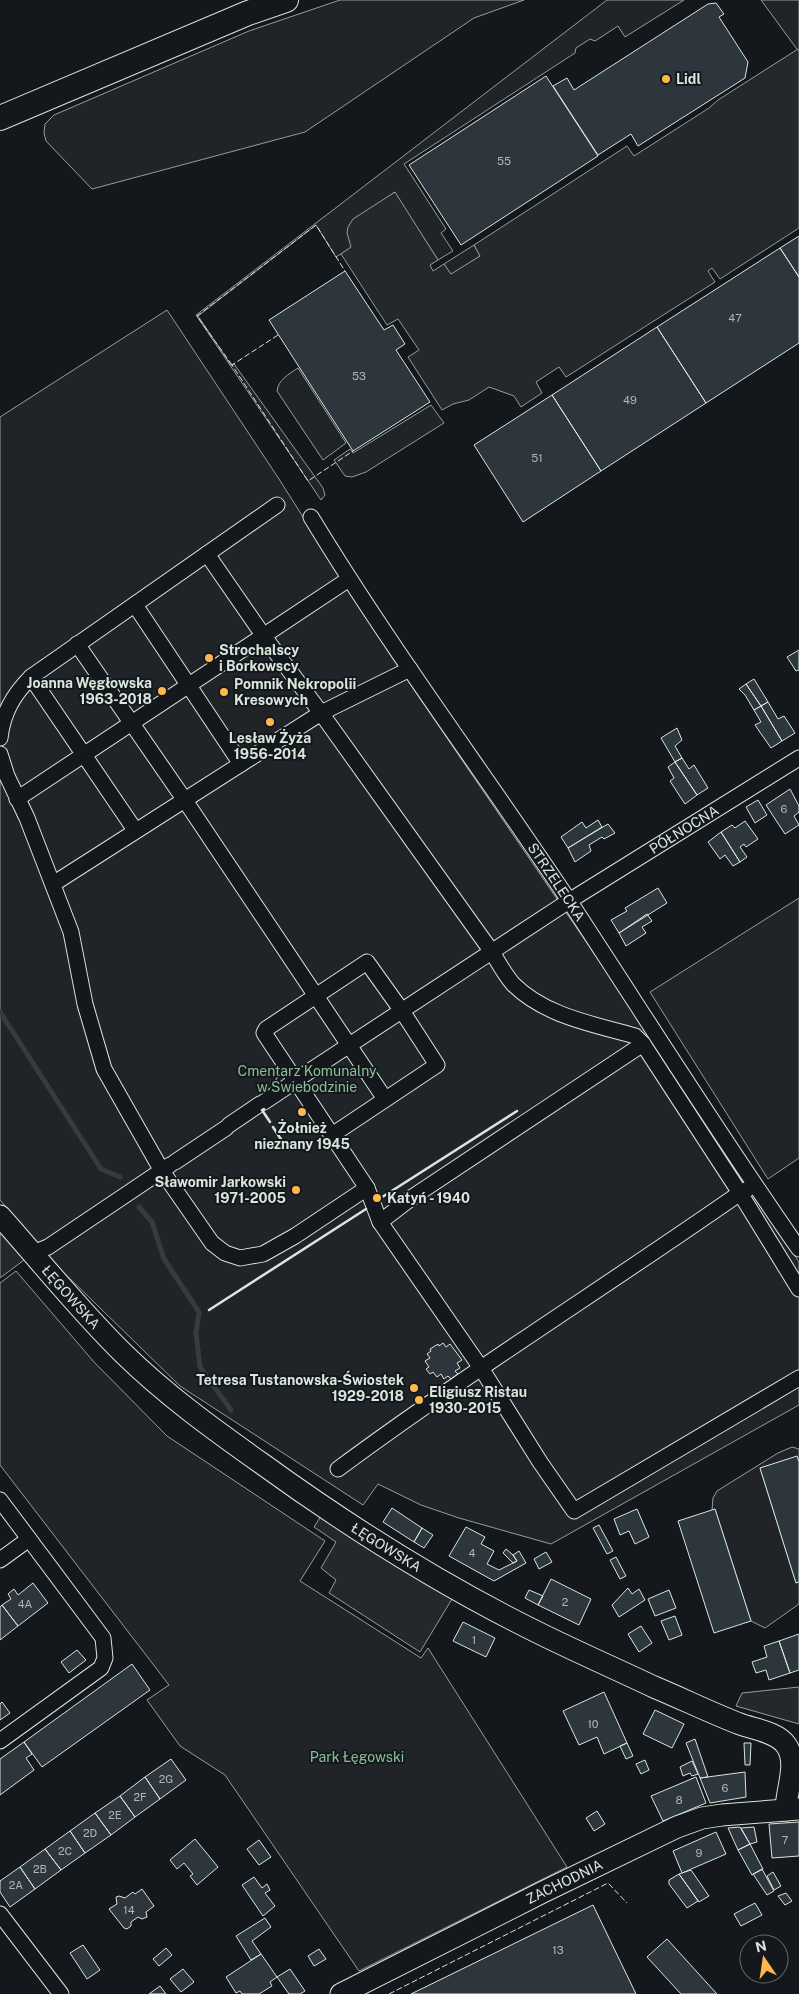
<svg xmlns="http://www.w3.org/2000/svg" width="799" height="1994" viewBox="0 0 799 1994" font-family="'Public Sans',sans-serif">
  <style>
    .green { fill: #202428; stroke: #939e99 }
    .parking { fill: #24282b; stroke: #939e99 }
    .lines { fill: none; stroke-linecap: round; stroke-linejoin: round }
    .stream { stroke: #363b3e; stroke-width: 5 }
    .building { fill: #2c363c; stroke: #d8e6dc }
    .street-casing { stroke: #d8e6dc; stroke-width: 17 }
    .secondary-casing { stroke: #d8e6dc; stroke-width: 23 }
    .primary-casing { stroke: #d8e6dc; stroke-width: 26 }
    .street { stroke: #14181c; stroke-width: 15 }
    .secondary { stroke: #14181c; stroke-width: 21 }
    .primary { stroke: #14181c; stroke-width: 24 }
    .fence { stroke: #d8e6dc; stroke-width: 1; stroke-dasharray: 6 2.5; stroke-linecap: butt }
    .wall { stroke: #d8e6dc; stroke-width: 2.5 }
    .poi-dot { fill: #ffb74d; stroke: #14181c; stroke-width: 2 }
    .labels { text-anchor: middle; stroke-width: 4; stroke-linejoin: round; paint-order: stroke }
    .number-label { font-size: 11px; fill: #adbab4 }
    .poi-label { font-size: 14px; font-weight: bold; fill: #d8e6dc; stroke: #14181c; text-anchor: start }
    .street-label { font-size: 14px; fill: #d8e6dc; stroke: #14181c }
    .park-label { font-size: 14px; fill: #8ac095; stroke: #14181c }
  </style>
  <rect width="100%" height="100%" fill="#14181c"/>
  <!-- green -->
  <path class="green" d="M340,0H524L474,18L305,132L92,189L46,141L44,133L45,124L54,115L249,31Z
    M607,0H684L625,37L618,26L595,41L590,39L576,48L575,53L404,164L446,229L441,233L453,251L438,260L394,192L352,247L336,257L316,225L198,316L231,365L234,364L323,488L325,495L321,500L196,315Z
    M761,0H799V52Z
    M474,245L480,256L451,275L444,264Z
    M167,310L279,479L391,656L632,1009L799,1262V1405L551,1544L459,1518L421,1505L378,1484L363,1505L180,1386L56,1265L0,1200V417Z
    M298,368L346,443L323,460L277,391C278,380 289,374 298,368Z
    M431,405L444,423L366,472L352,477L345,476L334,460L350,449L353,453Z
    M799,898V1158L768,1179L650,992Z
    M16,1271L94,1362L167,1436L325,1541L300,1581L421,1658L428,1648L567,1867L359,1971L225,1775L180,1746L147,1700L169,1685L0,1465V1283Z
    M792,1447L799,1449V1462L797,1457L760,1468L796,1583L799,1582V1604L765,1628L751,1621L715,1509L712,1510L713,1498L717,1491L778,1453Z"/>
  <!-- parking -->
  <path class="parking" d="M798,49L799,52V228L720,279L712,268L708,271L715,282L566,377L559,367L536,382L542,393L521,407L514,396L489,387L469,400L453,404L442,410L408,357L419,350L398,319L387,325L341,254L351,247L347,233L348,227L353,219L395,192L438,260L430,265L433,271L444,264L451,274L480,256L474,245L627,146L634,156L709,108L718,100Z
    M0,1233L24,1260L0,1278Z
    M321,1516L452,1599L420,1652L329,1593L336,1580L321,1568L336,1542L314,1527Z
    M799,1687V1724L736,1706L742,1693Z"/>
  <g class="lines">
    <!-- stream -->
    <path class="stream" d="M0,1012L101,1169L120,1177
      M139,1207L152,1222L164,1259L199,1312L196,1333L200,1367L231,1410"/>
  </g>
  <!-- building -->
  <path class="building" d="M716,3L724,14L719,17L748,62L745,78L638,146L631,134L598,155L553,86L567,78L574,90L708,4Z
    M546,76L598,156L461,245L409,165Z
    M799,236V277L780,248Z
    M780,248L799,277V343L706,403L657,327Z
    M345,271L384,330L393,325L405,344L396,350L430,402L353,451L269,320Z
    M657,327L706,403L601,471L552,395Z
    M552,395L601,471L523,522L474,445Z
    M799,650V670L796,671L787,657Z
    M754,679L768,702L761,706L746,684Z
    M746,684L761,706L754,710L745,695L739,689Z
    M768,702L778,719L784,716L795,733L782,741L761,706Z
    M761,706L782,741L771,748L755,725L761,722L754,710Z
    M677,728L682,740L675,746L682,758L675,762L661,738Z
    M682,758L689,769L694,765L708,788L697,795L675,762Z
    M675,762L697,795L685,804L670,781L674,778L668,767Z
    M790,789L799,806V812L794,816L799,825L785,834L766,805Z
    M758,800L767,815L755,823L746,807Z
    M598,820L602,827L568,848L561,837L582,822L586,828Z
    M745,821L758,839L746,847L744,844L740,847L747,857L740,862L721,832L732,825L735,828Z
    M608,824L615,833L604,839L602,837L589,845L591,851L575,862L568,848Z
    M721,832L740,862L733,866L725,855L720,859L708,842Z
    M658,888L667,903L619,933L611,920L627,911L625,908Z
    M647,914L652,921L642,927L646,933L626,946L619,933Z
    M443,1343L446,1347L450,1344L462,1360L457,1363L460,1368L455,1371L458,1374L451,1379L448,1376L444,1379L441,1374L437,1377L433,1372L430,1374L426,1369L429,1367L425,1361L430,1358L427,1354L431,1351L430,1349L438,1344L439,1346Z
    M797,1456L799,1462V1582L796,1583L760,1468Z
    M392,1508L422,1528L414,1542L383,1522Z
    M637,1509L649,1537L635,1544L629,1531L620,1535L614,1519Z
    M715,1509L751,1621L714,1633L678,1521Z
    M599,1525L613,1551L607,1554L593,1528Z
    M466,1527L485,1537L481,1544L494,1551L487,1564L499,1570L517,1561L513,1555L519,1551L526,1563L494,1581L449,1556Z
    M422,1528L433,1535L424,1548L414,1542Z
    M506,1549L513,1555L517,1561L513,1563L503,1553Z
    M546,1552L552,1562L539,1569L534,1559Z
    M616,1557L626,1576L620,1579L610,1560Z
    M551,1579L591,1599L579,1625L538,1605Z
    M33,1583L48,1603L18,1626L2,1605L11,1599L8,1594L14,1589L18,1595Z
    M628,1588L632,1594L639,1589L645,1600L619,1617L612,1605Z
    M529,1590L543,1596L538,1605L525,1598Z
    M669,1590L676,1608L655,1616L648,1599Z
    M2,1605L18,1626L0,1640V1607Z
    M675,1616L682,1635L669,1640L661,1621Z
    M463,1622L495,1638L486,1657L453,1641Z
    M641,1626L652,1643L639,1652L628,1634Z
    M799,1634V1670L790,1673L779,1641Z
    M779,1641L790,1673L769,1680L766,1670L756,1673L752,1662L767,1657L764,1646Z
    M77,1650L86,1660L69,1673L61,1662Z
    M132,1664L150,1690L42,1767L24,1742Z
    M604,1692L627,1743L604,1754L597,1737L579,1745L563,1711Z
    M2,1702L10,1713L0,1720V1704Z
    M655,1710L684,1724L672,1748L643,1734Z
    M695,1739L708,1777L700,1778L686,1743Z
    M24,1742L32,1754L26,1758L34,1770L0,1795V1759Z
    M627,1743L633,1756L626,1759L620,1746Z
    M744,1743H751L750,1765H745Z
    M171,1759L186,1780L160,1799L145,1777Z
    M645,1760L649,1770L641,1774L636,1764Z
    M692,1761L698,1774L692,1776L690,1773L683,1776L680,1767Z
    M745,1772L746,1797L710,1803L700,1778Z
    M145,1777L160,1799L135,1817L120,1796Z
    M696,1777L706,1803L663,1821L651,1796Z
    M120,1796L135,1817L111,1835L95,1813Z
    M597,1811L605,1824L594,1831L586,1818Z
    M95,1813L111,1835L85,1853L70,1831Z
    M799,1822V1856L772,1858L769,1824Z
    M740,1827L750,1844L738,1850L728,1828Z
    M754,1827L757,1842L750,1844L741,1828Z
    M70,1831L85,1853L61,1870L45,1849Z
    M716,1832L726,1854L682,1873L673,1851Z
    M195,1839L218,1867L197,1885L190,1876L193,1874L184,1863L177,1869L170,1860Z
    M259,1840L271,1857L259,1865L247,1849Z
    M750,1844L763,1869L752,1875L738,1850Z
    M45,1849L61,1870L35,1889L20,1867Z
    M20,1867L35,1889L10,1907L0,1892V1881Z
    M762,1869L774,1891L767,1895L753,1874Z
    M691,1870L709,1896L699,1902L679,1874Z
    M773,1872L781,1886L774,1890L767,1876Z
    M679,1874L698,1901L687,1908L669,1884V1880Z
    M254,1877L262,1888L267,1884L270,1890L265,1893L275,1906L263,1916L242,1885Z
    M142,1889L154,1906L146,1912L147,1917L142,1919L138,1917L131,1922V1926L127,1929L124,1928L109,1909L117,1904L116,1897L119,1896L125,1898L133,1892L135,1894Z
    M786,1893L792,1901L785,1905L778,1896Z
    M755,1903L762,1915L741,1926L734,1914Z
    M593,1905L636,1994H411Z
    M265,1918L271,1927L252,1941L261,1954L251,1960L236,1936Z
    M667,1939L717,1994H681L647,1957Z
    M83,1945L100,1970L87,1979L70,1953Z
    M166,1948L172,1955L159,1966L153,1959Z
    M319,1949L326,1959L314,1966L308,1956Z
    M261,1954L277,1977L270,1982L272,1986L259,1994H242L240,1991L236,1993L226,1977Z
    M183,1969L194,1982L181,1992L170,1979Z
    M290,1969L305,1991L300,1994H289L277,1977Z
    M160,1986L166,1994H149Z"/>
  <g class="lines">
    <!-- street casing -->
    <g class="street-casing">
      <g id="street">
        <path id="s1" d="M311,517C391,649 484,773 570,902C646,1018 720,1136 799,1249"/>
        <path d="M207,554L263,635L321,713L492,952C498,962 505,975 513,984C545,1016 593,1024 635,1036L643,1044L740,1193C607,1286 469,1372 338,1469"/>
        <path d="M135,605L241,764"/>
        <path d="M77,644L184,799L385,1099"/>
        <path d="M31,677L135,830"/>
        <path d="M0,738C3,713 13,695 31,677L277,505"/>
        <path d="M0,754L7,776L27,818L71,932L85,1004L104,1069L162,1171L212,1243L225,1253L240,1258L263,1254L295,1236L367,1188L380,1222L481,1368L540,1462L574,1511L799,1378"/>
        <path d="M17,799L349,579"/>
        <path d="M53,884L321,713L410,669"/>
        <path id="s2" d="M290,1084L569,901L799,758"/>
        <path d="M264,1102L288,1086"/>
        <path d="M229,1125L260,1104"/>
        <path d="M332,1135L437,1065L402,1011L367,962L266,1029L264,1033L367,1188"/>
        <path d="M175,1162L226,1128"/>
        <path d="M748,1189L740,1193L799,1289"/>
        <path d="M380,1222L414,1196L643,1044"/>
        <path d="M33,1253L48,1247L170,1165"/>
        <path d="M0,1500L103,1638L105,1658L101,1668L0,1741"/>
        <path d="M0,1560L29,1539"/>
        <path d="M0,1914L61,1994"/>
      </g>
    </g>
    <!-- secondary casing -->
    <g class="secondary-casing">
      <g id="secondary">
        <path id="s3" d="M0,1216C41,1262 80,1311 124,1354C166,1395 213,1429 261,1463C352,1529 446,1588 547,1637C582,1654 618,1670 654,1687C683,1699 711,1713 740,1724C753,1729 777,1732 786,1745C799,1763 786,1789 786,1810"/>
        <path id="s4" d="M341,1994L543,1892L677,1827L702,1818L722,1815L799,1809"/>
      </g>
    </g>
    <!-- primary casing -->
    <g class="primary-casing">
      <path id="primary" d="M0,118L248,13L286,0"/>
    </g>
    <!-- street -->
    <use href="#street" class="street"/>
    <!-- secondary -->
    <use href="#secondary" class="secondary"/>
    <!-- primary -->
    <use href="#primary" class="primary"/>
    <!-- fence -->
    <path class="fence" d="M278,335L232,365L308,481L353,451
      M232,365L197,316L316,225L345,271
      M389,1994L608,1883L627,1903"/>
    <!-- wall -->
    <path class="wall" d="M264,1109L262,1110L270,1122
      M273,1127L284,1144
      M376,1201L517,1111
      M209,1310L366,1209"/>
  </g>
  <!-- markers -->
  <g class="poi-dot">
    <circle cx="666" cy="79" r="5"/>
    <circle cx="209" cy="658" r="5"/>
    <circle cx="162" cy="691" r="5"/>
    <circle cx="224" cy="692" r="5"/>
    <circle cx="270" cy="722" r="5"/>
    <circle cx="302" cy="1112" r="5"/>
    <circle cx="296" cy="1190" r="5"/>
    <circle cx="377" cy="1198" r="5"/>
    <circle cx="414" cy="1388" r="5"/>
    <circle cx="419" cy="1400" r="5"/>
  </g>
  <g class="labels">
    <!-- number labels -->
    <g class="number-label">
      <text x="504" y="165">55</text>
      <text x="735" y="322">47</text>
      <text x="359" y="380">53</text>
      <text x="630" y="404">49</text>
      <text x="537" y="462">51</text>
      <text x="784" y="813">6</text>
      <text x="472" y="1557">4</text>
      <text x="565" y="1606">2</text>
      <text x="25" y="1608">4A</text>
      <text x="474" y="1644">1</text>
      <text x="593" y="1728">10</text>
      <text x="166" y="1783">2G</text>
      <text x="725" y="1792">6</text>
      <text x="140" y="1801">2F</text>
      <text x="679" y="1804">8</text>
      <text x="115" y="1819">2E</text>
      <text x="90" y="1837">2D</text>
      <text x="785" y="1844">7</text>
      <text x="65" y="1855">2C</text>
      <text x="699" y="1857">9</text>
      <text x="40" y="1873">2B</text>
      <text x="16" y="1889">2A</text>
      <text x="129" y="1914">14</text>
      <text x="558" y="1954">13</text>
    </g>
    <!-- poi labels -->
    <g class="poi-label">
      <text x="676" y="84">Lidl</text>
      <text x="219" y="655">Strochalscy<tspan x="219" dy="16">i Borkowscy</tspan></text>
      <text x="152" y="688" text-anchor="end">Joanna Węgłowska<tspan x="152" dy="16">1963-2018</tspan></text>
      <text x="234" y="689">Pomnik Nekropolii<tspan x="234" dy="16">Kresowych</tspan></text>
      <text x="270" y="743" text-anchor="middle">Lesław Żyża<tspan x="270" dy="16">1956-2014</tspan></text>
      <text x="302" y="1133" text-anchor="middle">Żołnież<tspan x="302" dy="16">nieznany 1945</tspan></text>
      <text x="286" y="1187" text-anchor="end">Sławomir Jarkowski<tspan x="286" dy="16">1971-2005</tspan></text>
      <text x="387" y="1203">Katyń - 1940</text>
      <text x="404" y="1385" text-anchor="end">Tetresa Tustanowska-Świostek<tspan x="404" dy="16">1929-2018</tspan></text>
      <text x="429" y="1397">Eligiusz Ristau<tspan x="429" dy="16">1930-2015</tspan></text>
    </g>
    <!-- street labels -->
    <g class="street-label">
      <text dy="5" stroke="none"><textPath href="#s2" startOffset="469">PÓŁNOCNA</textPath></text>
      <text dy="5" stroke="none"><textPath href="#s1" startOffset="440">STRZELECKA</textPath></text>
      <text dy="5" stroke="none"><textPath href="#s3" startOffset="108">ŁĘGOWSKA</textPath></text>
      <text dy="5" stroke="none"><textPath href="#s3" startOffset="512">ŁĘGOWSKA</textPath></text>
      <text dy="5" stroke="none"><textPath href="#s4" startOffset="250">ZACHODNIA</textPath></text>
    </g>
    <!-- park labels -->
    <g class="park-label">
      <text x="307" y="1076">Cmentarz Komunalny<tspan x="307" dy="16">w Świebodzinie</tspan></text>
      <text x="357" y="1762">Park Łęgowski</text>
    </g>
  </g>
  <!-- north arrow -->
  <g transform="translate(764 1959) rotate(347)"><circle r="24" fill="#14181c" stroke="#626a69"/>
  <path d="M0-4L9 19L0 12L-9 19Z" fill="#ffb74d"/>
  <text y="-8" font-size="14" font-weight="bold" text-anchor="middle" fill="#d8e6dc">N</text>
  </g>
</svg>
